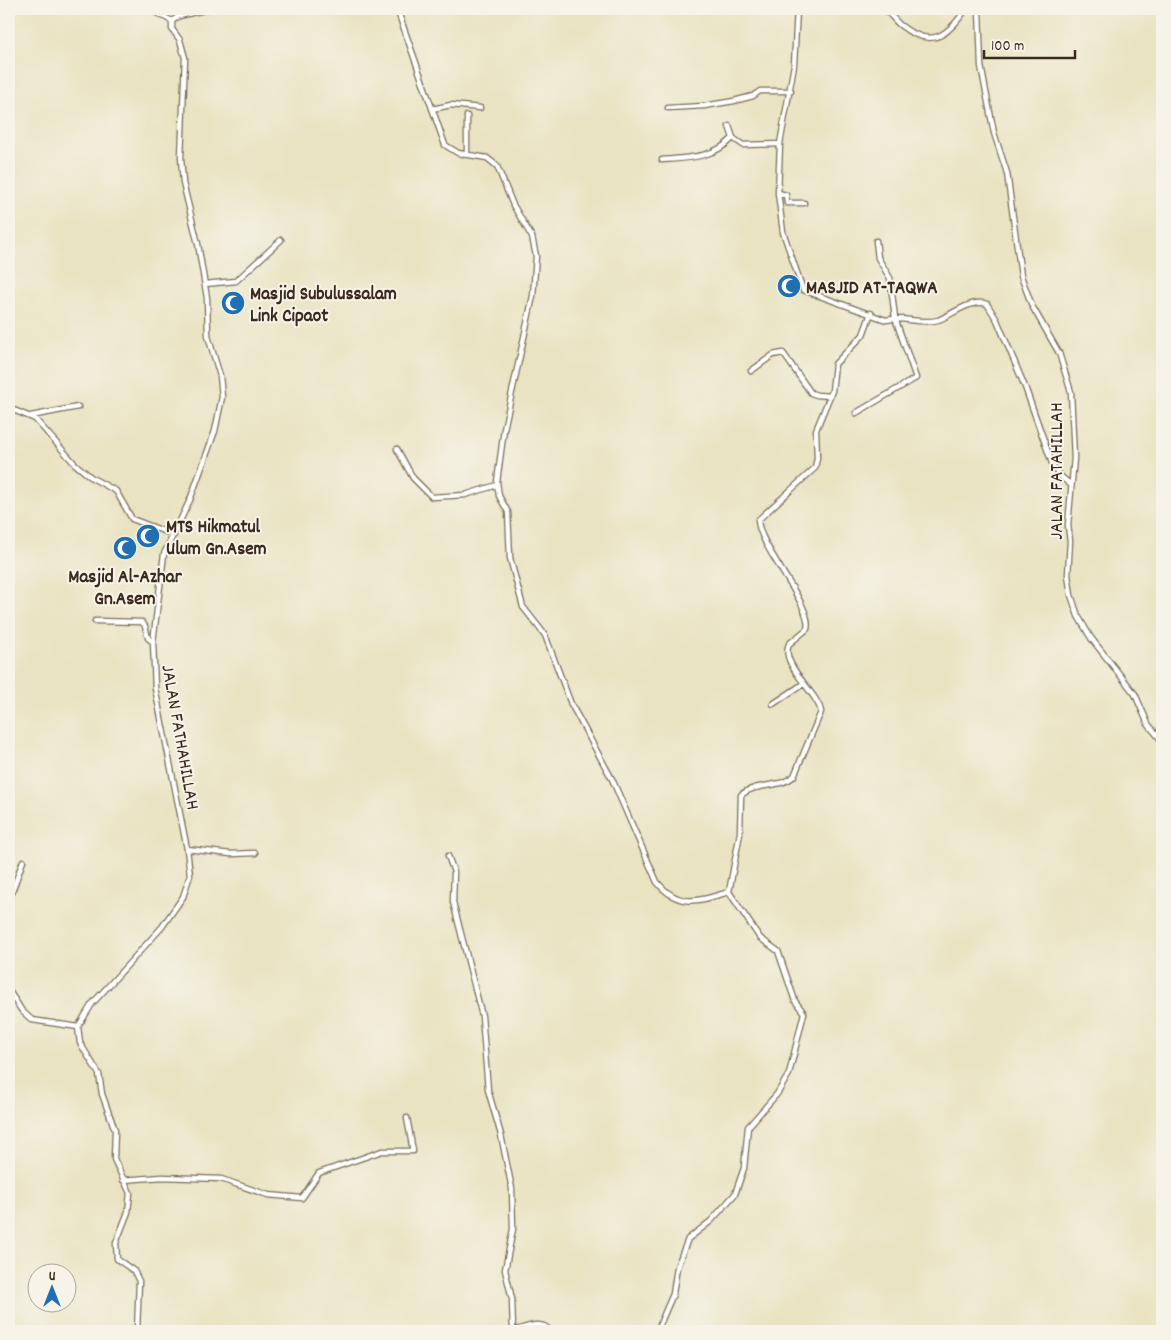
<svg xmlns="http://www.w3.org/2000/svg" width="1171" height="1340" viewBox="0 0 1171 1340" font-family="Dekko,sans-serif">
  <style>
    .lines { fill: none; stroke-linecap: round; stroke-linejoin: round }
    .minor-casing { stroke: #786b57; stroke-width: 7 }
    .minor { stroke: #fff; stroke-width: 4.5 }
    .labels { text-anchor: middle; stroke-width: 4; stroke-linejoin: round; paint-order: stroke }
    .poi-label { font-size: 19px; font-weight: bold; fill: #3b2a1e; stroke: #f7f3e8; text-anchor: start }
    .street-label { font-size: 19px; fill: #3b2a1e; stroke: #f7f3e8 }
  </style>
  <rect width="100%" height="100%" fill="#f7f3e8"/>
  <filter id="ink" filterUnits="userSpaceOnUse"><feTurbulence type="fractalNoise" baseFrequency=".02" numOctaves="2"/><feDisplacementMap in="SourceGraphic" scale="10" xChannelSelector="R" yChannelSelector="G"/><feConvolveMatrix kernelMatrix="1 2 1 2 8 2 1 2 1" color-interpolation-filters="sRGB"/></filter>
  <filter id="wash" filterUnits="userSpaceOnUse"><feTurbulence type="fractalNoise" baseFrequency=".0096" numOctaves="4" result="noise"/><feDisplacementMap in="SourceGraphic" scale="20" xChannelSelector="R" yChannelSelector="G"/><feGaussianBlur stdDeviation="1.12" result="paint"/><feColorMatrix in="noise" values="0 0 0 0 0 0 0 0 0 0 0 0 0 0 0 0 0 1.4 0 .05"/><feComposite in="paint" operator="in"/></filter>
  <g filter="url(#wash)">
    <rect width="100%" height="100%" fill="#e9e3c2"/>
  </g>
  <g filter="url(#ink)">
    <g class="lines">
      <!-- minor casing -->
      <g class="minor-casing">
        <path id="minor" d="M149,9L172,21
          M397,9L445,145L458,153L487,158L497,166L513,205L532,237L536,256L533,296L504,429L497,482L499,496L508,512L510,558L523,607L545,635L571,704L612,779L657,882C679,909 699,901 729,892
          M797,9L794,65L780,144L778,193L783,232L803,290L886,320C904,316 921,325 938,320C952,315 972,298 987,304L997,320L1025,387L1053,466L1059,475L1071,485
          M883,9C890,13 894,20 900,25C931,49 947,37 966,9
          M979,9L981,66L994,133L1007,173L1021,276L1032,306L1059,353L1071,392L1074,458L1068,525L1070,541L1068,575L1071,595L1078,616L1091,638L1135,694L1148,724L1162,741
          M172,21L179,16L208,9
          M668,108L704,106L734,101L753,96L760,91H791
          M432,109L451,105L480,108
          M729,126L733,138L743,145L780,144
          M467,155V116
          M662,160C688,158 714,158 733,138
          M778,193L786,195L787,203H804
          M205,284L236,281L281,240
          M751,371L773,355L783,353L811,393L817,395L830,396
          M9,408L35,419L75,464L92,478L116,491L132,519L174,535
          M856,413L916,378L895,318L890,278L878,258L876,241
          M31,416L78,407
          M397,449L413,478L432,497L465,495L497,485
          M95,621L142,622L145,626L148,638L153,642
          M773,704L803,684
          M187,849L231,854L255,853
          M448,856L454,872L453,902L482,1016L488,1090L501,1135L512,1189L513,1229L505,1270L512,1299L513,1331C525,1328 542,1319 550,1331
          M9,900L23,861
          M9,991L22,1011L32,1020L78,1027
          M123,1180L162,1177L221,1179L268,1195L302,1198L319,1173L382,1151H413L407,1118
          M137,1331L139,1281L134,1271L117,1259L116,1243L128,1212L130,1193L114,1159L115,1130L102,1094L99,1074L80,1043L78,1027L92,1004L162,927L183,897L190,875L187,849L155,688L153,642L164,554L190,500L215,431L222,397L220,376L208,336L207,298L198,244L183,183L181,158L185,58L180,40L172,29V21
          M657,1331L673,1294L677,1267L688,1239L711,1221L735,1194L744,1168L748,1127L777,1094L789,1074L804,1013L795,1001L778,951L760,938L729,892L740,833L741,795C756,782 779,789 794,776L821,712C819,694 779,664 789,644L807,629C814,606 759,548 758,520L815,468L817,458L816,430L832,391L835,364L863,335L871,313"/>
      </g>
      <!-- minor -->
      <use href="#minor" class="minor"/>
    </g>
  </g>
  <!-- icons -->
  <defs>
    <g id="mosque-disc" transform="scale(1.25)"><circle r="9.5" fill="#1f6fb2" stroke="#f7f3e8"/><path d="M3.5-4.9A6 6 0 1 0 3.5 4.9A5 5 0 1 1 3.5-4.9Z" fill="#fff"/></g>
  </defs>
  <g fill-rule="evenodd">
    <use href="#mosque-disc" x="789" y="286"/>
    <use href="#mosque-disc" x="233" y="303"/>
    <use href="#mosque-disc" x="148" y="536"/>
    <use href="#mosque-disc" x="125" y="548"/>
  </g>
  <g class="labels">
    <!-- poi labels -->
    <g class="poi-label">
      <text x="806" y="293">MASJID AT-TAQWA</text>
      <text x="250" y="299">Masjid Subulussalam<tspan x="250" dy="22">Link Cipaot</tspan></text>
      <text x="166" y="532">MTS Hikmatul<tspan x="166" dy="22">Ulum Gn.Asem</tspan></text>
      <text x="125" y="582" text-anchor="middle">Masjid Al-Azhar<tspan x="125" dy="22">Gn.Asem</tspan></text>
    </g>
    <!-- street labels -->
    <g class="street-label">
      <text transform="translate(1055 471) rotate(-90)" y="7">JALAN FATAHILLAH</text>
      <text transform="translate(182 737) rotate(80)" y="7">JALAN FATHAHILLAH</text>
    </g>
  </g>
  <!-- margin -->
  <rect width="1171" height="1340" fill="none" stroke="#f7f3e8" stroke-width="30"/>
  <!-- north arrow -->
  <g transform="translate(52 1288)"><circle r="24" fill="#f7f3e8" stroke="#aca397"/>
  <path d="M0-4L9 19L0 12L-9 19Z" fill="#1f6fb2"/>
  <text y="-8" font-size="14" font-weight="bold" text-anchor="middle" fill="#3b2a1e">U</text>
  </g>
  <!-- scale -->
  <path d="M984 50v8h91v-8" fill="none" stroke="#3b2a1e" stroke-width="2.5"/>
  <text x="991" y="50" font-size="15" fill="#3b2a1e" stroke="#f7f3e8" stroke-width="4" paint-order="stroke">100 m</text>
</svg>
